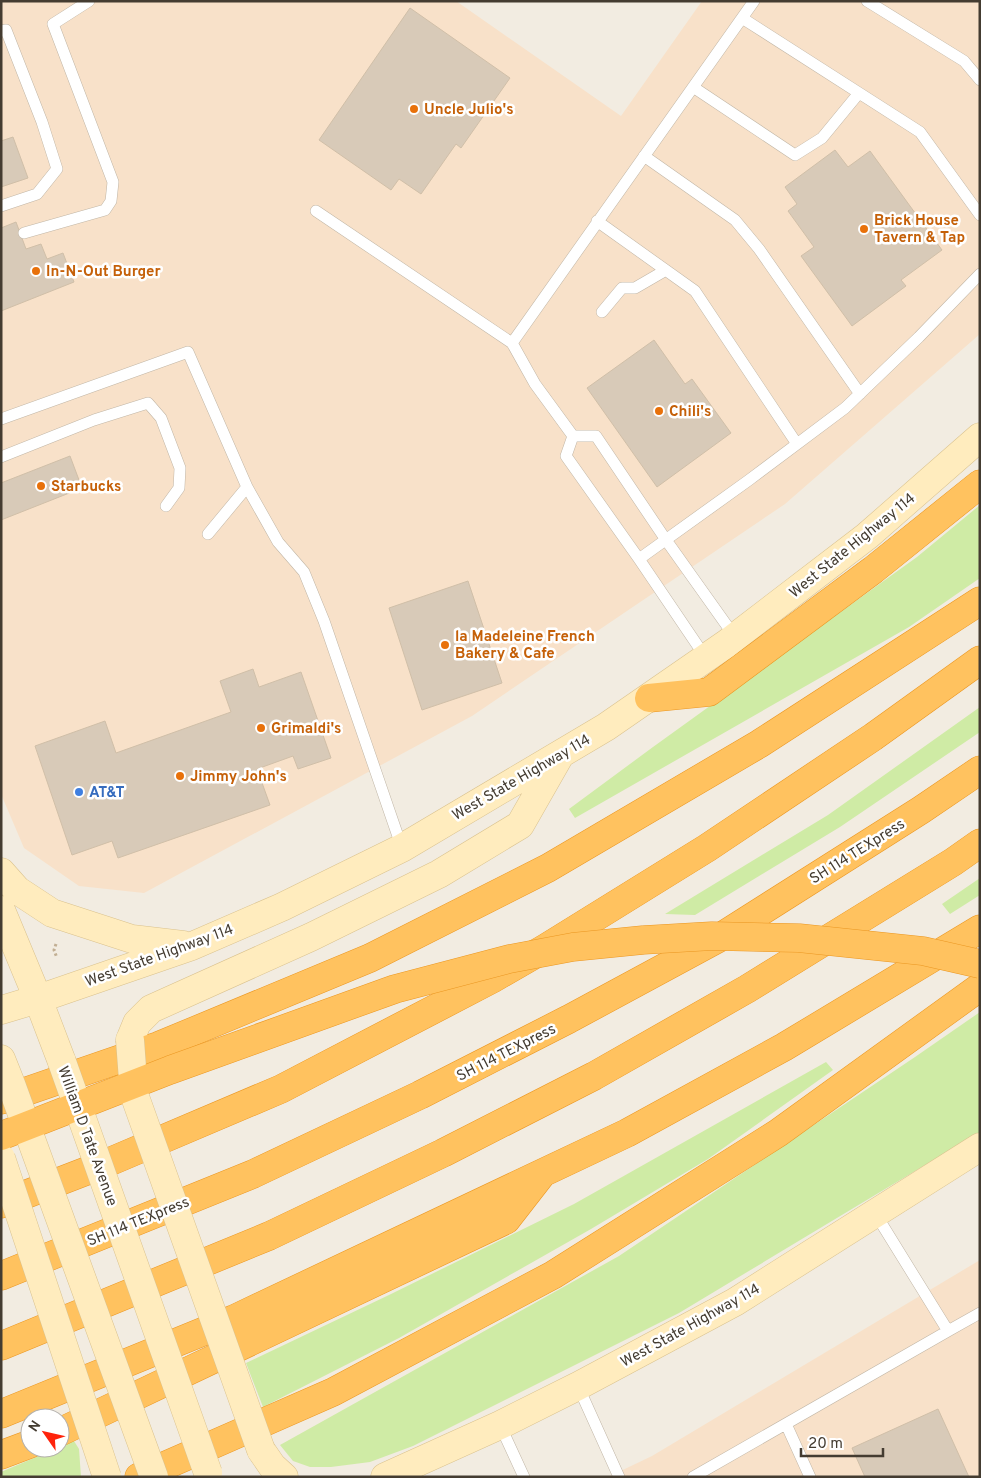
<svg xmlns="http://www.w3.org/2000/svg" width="981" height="1478" viewBox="0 0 981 1478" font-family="Overpass,sans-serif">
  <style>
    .commercial { fill: #f8e1c9 }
    .green { fill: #cfeba5 }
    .building { fill: #d8cab8; stroke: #d0bfa8 }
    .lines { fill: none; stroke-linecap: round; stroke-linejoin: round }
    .lane-casing { stroke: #c1b6a6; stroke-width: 12 }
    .secondary-casing { stroke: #dac28e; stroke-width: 29 }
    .highway-casing { stroke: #eb9722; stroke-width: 29 }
    .path { stroke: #c2af93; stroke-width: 3; stroke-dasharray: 2.5 2.5; stroke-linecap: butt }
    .lane { stroke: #fff; stroke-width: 11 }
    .secondary { stroke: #ffecbe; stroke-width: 28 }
    .highway { stroke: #ffc25f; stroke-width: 28 }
    .secondary-bridge-casing { stroke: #dac28e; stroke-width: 29; stroke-linecap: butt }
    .highway-bridge-casing { stroke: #eb9722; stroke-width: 29; stroke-linecap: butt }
    .secondary-bridge { stroke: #ffecbe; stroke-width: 28 }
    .highway-bridge { stroke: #ffc25f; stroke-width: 28 }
    .food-dot { fill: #e8710a; stroke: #fff; stroke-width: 2 }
    .shop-dot { fill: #3f7fe0; stroke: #fff; stroke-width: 2 }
    .labels { text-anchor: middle; stroke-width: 5; stroke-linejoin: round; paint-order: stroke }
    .food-label { font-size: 15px; font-weight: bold; fill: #c56008; stroke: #fff; text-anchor: start }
    .street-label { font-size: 15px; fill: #443c31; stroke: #fff }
    .shop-label { font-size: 15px; font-weight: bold; fill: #366cbe; stroke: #fff; text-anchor: start }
  </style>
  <rect width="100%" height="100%" fill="#f2ece1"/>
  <!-- commercial -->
  <path class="commercial" d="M1,1H456L621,116L702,1H980V334L785,504L472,716L144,893L79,886L24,848L1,794Z
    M980,1260V1477H608L652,1456Z"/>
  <!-- green -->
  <path class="green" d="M980,505V578L909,627L575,818L569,809L653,747L917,557Z
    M980,707V732L840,827L695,915L665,914L828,815Z
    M980,878V895L950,914L942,904Z
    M980,1012V1132L679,1313L413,1446L370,1462L331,1467H310L293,1461L280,1445L619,1256L915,1057Z
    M826,1062L833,1070L708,1159L591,1229L399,1338L263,1407L246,1363L389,1295L574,1204Z
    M74,1441L79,1449L81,1477H1V1472Z"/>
  <!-- building -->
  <path class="building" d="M410,8L510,78L461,148L456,144L421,194L399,179L391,190L319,140Z
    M13,137L28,178L1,187V141Z
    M835,150L848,167L870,151L942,250L901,280L906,286L852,326L801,256L814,247L788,211L797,204L785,187Z
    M16,222L26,249L41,244L47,259L63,253L74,282L1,311V228Z
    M654,340L685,384L692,379L731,433L657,487L587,388Z
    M70,456L82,488L1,520V483Z
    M468,581L502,683L422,710L389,608Z
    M253,669L259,687L301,672L331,758L298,769L293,756L257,769L270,805L118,858L112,841L72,855L35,746L105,721L116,753L231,712L220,681Z
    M938,1409L969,1477H865L852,1448Z"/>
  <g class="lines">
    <!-- lane casing -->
    <g class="lane-casing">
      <path id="lane" d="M867,1L964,61L980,80
        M742,18L920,132L980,215
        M1,31L6,30L42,122L57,169L37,194L1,206
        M693,87L795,155L822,138L859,93
        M644,156L735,220L759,249L860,394
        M316,211L512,343L535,384L573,436
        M597,221L695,291L797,444
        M24,233L105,210L111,201L113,182L53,24L89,1
        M602,312L622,288H635L666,270
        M512,343L754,1
        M1,419L188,352L247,487L278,542L304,572L324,621L402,848
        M1,457L94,420L148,403L161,418L180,468L179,488L166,506
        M208,534L247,487
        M639,559L749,480L845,408L919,337L980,274
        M706,658L639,559L566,456L573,436H596L666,540L735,637
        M875,1213L948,1331L980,1313
        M578,1386L619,1477
        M786,1424L810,1477
        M500,1425L524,1477
        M693,1477L948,1331"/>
    </g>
    <!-- secondary casing -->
    <g class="secondary-casing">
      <path id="secondary" d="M1,872L17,890L52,913L132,939L183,945
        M1,910L38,999L62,1062
        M1,1010L38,999L192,946L282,907L402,848L606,727L726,644L867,536L980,437
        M130,1040L137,1023L151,1009L311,937L439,874L520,825L560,755
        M1,1059L11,1084
        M261,1450L272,1466L284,1477
        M385,1477L500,1425L578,1386L735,1302L980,1147"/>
    </g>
    <!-- highway casing -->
    <g class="highway-casing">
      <path id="highway" d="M649,698L709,692L873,570L980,484
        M1,1100L158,1046L370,958L548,868L759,744L980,601
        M1,1204L102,1165L281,1089L492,979L544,949L707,848L873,737L980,660
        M1,1276L253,1174L420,1095L569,1019L719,938L921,810L980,770
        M1,1346L269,1236L443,1153L594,1076L747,989L953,862L980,843
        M1,1414L234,1319L627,1133L784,1047L980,929
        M60,1432L506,1220L541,1175
        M1,1455L30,1444
        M139,1477L333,1392L553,1275L778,1133L980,987"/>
    </g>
    <!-- path -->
    <path class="path" d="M56,944L54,950L57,958"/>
    <!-- lane -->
    <use href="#lane" class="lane"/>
    <!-- secondary -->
    <use href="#secondary" class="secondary"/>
    <!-- highway -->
    <use href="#highway" class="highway"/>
    <!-- secondary-bridge casing -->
    <g class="secondary-bridge-casing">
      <path id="secondary-bridge" d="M130,1040L134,1094L261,1450
        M62,1062L208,1473
        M11,1084L154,1477
        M1,1158L107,1477"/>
    </g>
    <!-- highway-bridge casing -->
    <g class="highway-bridge-casing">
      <path id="highway-bridge" d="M1,1136L170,1070L395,989L509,959L573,947L643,940L712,936L799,938L923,951L980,964"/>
    </g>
    <!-- secondary-bridge -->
    <use href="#secondary-bridge" class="secondary-bridge"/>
    <!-- highway-bridge -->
    <use href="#highway-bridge" class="highway-bridge"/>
  </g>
  <!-- markers -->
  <g class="food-dot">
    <circle cx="414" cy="109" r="5"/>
    <circle cx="864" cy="229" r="5"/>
    <circle cx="36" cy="271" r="5"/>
    <circle cx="659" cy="411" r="5"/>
    <circle cx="41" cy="486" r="5"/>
    <circle cx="445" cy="645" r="5"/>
    <circle cx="261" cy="728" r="5"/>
    <circle cx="180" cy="776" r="5"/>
  </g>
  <circle class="shop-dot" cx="79" cy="792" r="5"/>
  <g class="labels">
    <!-- food labels -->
    <g class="food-label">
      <text x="424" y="114">Uncle Julio's</text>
      <text x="874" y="225">Brick House<tspan x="874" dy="17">Tavern &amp; Tap</tspan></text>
      <text x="46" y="276">In-N-Out Burger</text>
      <text x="669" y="416">Chili's</text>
      <text x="51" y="491">Starbucks</text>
      <text x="455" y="641">la Madeleine French<tspan x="455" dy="17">Bakery &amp; Cafe</tspan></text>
      <text x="271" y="733">Grimaldi's</text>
      <text x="190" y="781">Jimmy John's</text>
    </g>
    <!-- street labels -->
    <g class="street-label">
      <text transform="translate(852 545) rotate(-39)" y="5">West State Highway 114</text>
      <text transform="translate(521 777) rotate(-30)" y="5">West State Highway 114</text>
      <text transform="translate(857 851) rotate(-32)" y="5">SH 114 TEXpress</text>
      <text transform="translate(159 955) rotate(-20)" y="5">West State Highway 114</text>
      <text transform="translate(506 1052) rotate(-27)" y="5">SH 114 TEXpress</text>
      <text transform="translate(88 1136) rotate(70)" y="5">William D Tate Avenue</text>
      <text transform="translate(138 1221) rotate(-22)" y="5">SH 114 TEXpress</text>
      <text transform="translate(690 1325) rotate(-29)" y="5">West State Highway 114</text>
    </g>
    <!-- shop labels -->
    <g class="shop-label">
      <text x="89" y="797">AT&amp;T</text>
    </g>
  </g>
  <!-- border -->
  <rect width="981" height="1478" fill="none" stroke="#443c31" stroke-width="5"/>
  <!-- north arrow -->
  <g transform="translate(45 1433) rotate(304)"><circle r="24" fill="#ffffff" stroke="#b4b1ad"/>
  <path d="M0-4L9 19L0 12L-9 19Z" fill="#ff230b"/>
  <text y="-8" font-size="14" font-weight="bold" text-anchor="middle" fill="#443c31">N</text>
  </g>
  <!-- scale -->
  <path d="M801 1448v8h82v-8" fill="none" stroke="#443c31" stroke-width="2.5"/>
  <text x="808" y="1448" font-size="15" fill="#443c31" stroke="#ffffff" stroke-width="4" paint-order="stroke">20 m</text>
</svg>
